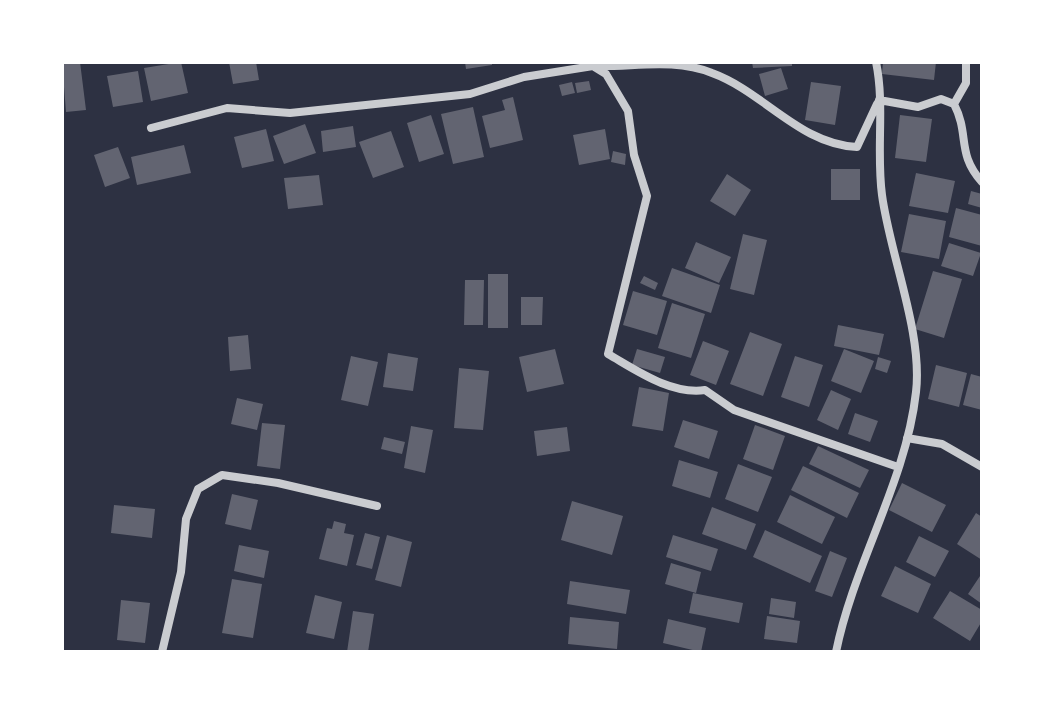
<svg xmlns="http://www.w3.org/2000/svg" width="1044" height="714" viewBox="0 0 1044 714" font-family="Inter,sans-serif">
  <style>
    .building { fill: #626471 }
    .lines { fill: none; stroke-linecap: round; stroke-linejoin: round }
    .minor { stroke: #caccd0; stroke-width: 8 }
  </style>
  <rect width="100%" height="100%" fill="#2d3142"/>
  <!-- building -->
  <path class="building" d="M62,62H80L86,110L66,112Z
    M181,62L188,93L151,101L144,68Z
    M229,62H256L259,80L233,84Z
    M465,62H492V65L466,69Z
    M752,62H792V66L753,68Z
    M883,62H936L934,80L882,74Z
    M781,68L788,89L765,96L759,74Z
    M138,71L143,102L113,107L107,76Z
    M589,81L591,90L577,93L575,83Z
    M572,82L575,93L562,96L559,85Z
    M811,82L841,86L835,125L805,120Z
    M513,97L523,140L490,148L482,116L505,110L502,100Z
    M473,107L484,157L453,164L441,114Z
    M431,115L444,154L419,162L407,123Z
    M900,115L932,119L926,162L895,158Z
    M305,124L316,153L284,164L273,136Z
    M353,126L356,147L323,152L321,131Z
    M266,129L274,161L242,168L234,137Z
    M605,129L610,159L579,165L573,135Z
    M391,131L404,167L373,178L359,142Z
    M184,145L191,173L137,185L131,157Z
    M118,147L130,178L105,187L94,155Z
    M613,151L626,154L625,165L611,162Z
    M831,169H860V200H831Z
    M916,173L955,181L948,213L909,206Z
    M727,174L751,190L735,216L710,201Z
    M319,175L323,205L288,209L284,178Z
    M971,191L982,194V208L968,204Z
    M956,208L982,215V246L949,237Z
    M909,214L946,221L939,259L901,252Z
    M743,234L767,240L754,295L730,289Z
    M696,242L731,257L719,283L685,268Z
    M949,243L981,253L973,276L941,266Z
    M672,268L720,285L711,313L662,296Z
    M933,271L962,279L944,338L915,329Z
    M488,274H508V328H488Z
    M644,276L658,283L655,290L640,283Z
    M465,280H484L483,325H464Z
    M633,291L667,301L657,335L623,325Z
    M521,297H543L542,325H521Z
    M672,303L705,314L691,358L658,348Z
    M838,325L884,334L879,355L834,346Z
    M750,332L782,344L763,396L730,384Z
    M248,335L251,369L230,371L228,337Z
    M703,341L729,351L716,385L690,375Z
    M555,349L564,384L527,392L519,357Z
    M637,349L665,357L660,373L632,365Z
    M844,349L874,361L861,393L831,381Z
    M388,353L418,358L413,391L383,387Z
    M351,356L378,362L368,406L341,400Z
    M795,356L823,365L809,407L781,397Z
    M878,357L891,361L887,373L875,369Z
    M936,365L967,373L959,407L928,399Z
    M459,368L489,371L483,430L454,428Z
    M971,374L982,377V410L963,405Z
    M639,387L669,393L663,431L632,426Z
    M831,390L851,399L838,430L817,420Z
    M237,398L263,404L257,430L231,424Z
    M855,413L878,421L870,442L848,434Z
    M683,420L718,431L709,459L674,447Z
    M262,423L285,425L280,469L257,466Z
    M755,425L785,436L773,470L743,459Z
    M411,426L433,430L425,473L404,468Z
    M567,427L570,451L537,456L534,431Z
    M384,437L405,442L402,454L381,449Z
    M818,446L869,470L860,488L809,464Z
    M679,460L718,472L710,498L672,486Z
    M738,464L772,477L758,512L725,499Z
    M803,466L859,493L847,518L791,490Z
    M902,483L946,505L932,532L889,510Z
    M232,494L258,500L251,530L225,524Z
    M790,495L835,517L822,544L777,522Z
    M572,501L623,516L612,555L561,540Z
    M114,505L155,509L152,538L111,533Z
    M712,507L756,524L746,550L702,534Z
    M976,513L982,517V560L957,544Z
    M334,521L346,524L344,533L354,535L347,566L319,559L327,528L332,529Z
    M765,530L822,556L810,583L753,557Z
    M365,533L380,537L372,569L356,565Z
    M387,535L412,542L401,587L375,580Z
    M673,535L718,549L711,571L666,557Z
    M919,536L949,551L935,577L906,562Z
    M239,545L269,551L264,578L234,571Z
    M830,551L847,558L832,597L815,591Z
    M671,563L701,572L696,593L665,584Z
    M895,566L931,584L918,613L881,596Z
    M982,573V604L968,594Z
    M232,579L262,584L253,638L222,633Z
    M570,581L630,590L626,614L567,604Z
    M950,591L982,610V621L970,641L933,618Z
    M693,593L743,603L739,623L689,613Z
    M315,595L342,602L334,639L306,633Z
    M771,598L796,602L794,618L769,614Z
    M121,600L150,603L145,643L117,640Z
    M353,611L374,614L368,652H347Z
    M767,616L800,621L797,643L764,639Z
    M570,617L619,622L617,649L568,644Z
    M668,619L706,628L701,652L663,643Z"/>
  <g class="lines">
    <!-- minor -->
    <path class="minor" d="M596,66C635,67 674,58 712,73C764,92 799,144 857,147L877,104
      M879,100L918,107L941,99L954,104C970,135 956,153 982,182
      M954,104L966,83V62
      M151,128L227,108L290,113L470,94L524,77L593,66L606,74L628,111L634,155L647,196L608,354C636,370 671,395 705,390L734,410L898,467
      M907,438L942,444L982,467
      M162,652L181,572L186,519L198,489L222,475L278,483L377,506
      M836,652C854,563 906,482 916,392C923,333 890,255 882,195C876,151 885,105 876,62"/>
  </g>
  <!-- border -->
  <rect width="1044" height="714" fill="none" stroke="#ffffff" stroke-width="128"/>
</svg>
